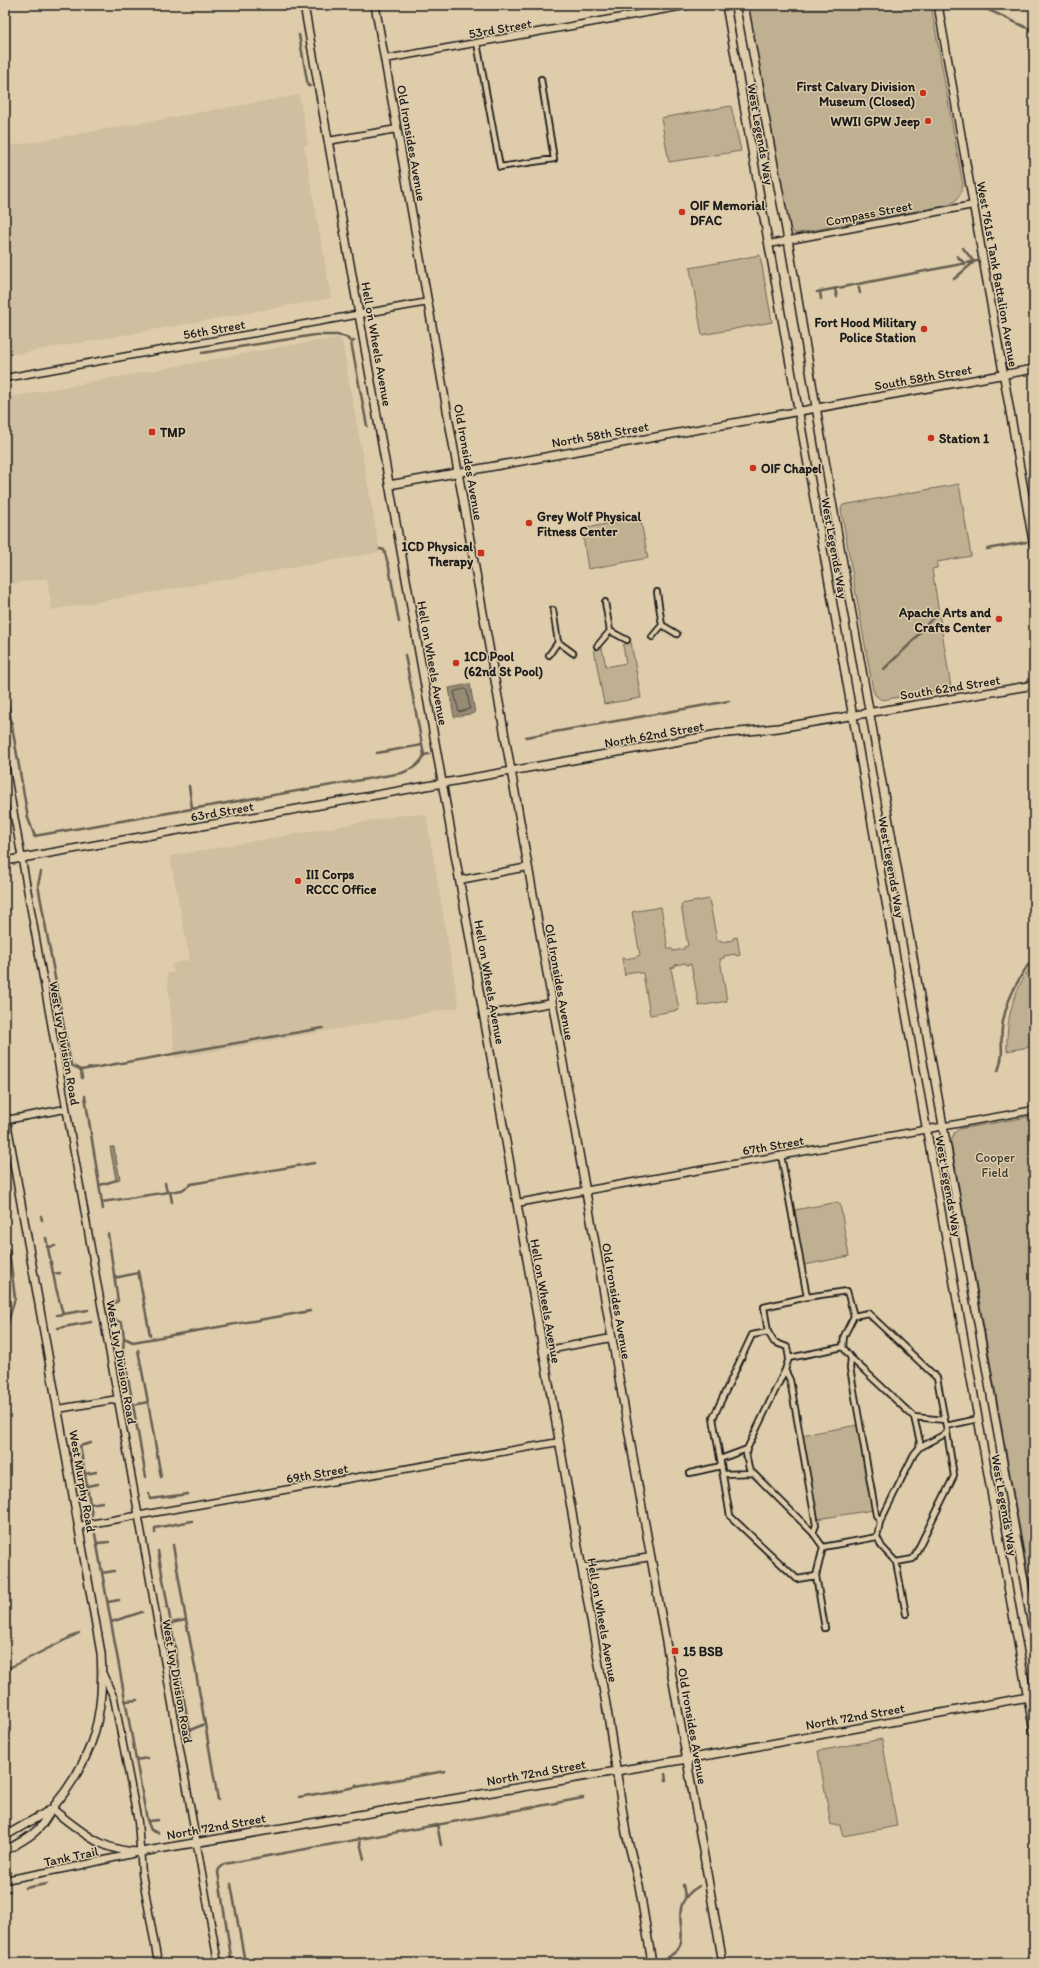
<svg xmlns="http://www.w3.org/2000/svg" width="1039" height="1968" viewBox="0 0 1039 1968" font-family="Itim,sans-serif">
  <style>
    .built { fill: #cfbe9f }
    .green { fill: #bfb092; stroke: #6e6657 }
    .water { fill: #978b75; stroke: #665f51 }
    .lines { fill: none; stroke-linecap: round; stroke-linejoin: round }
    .shore { stroke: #4d4840; stroke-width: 1 }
    .stream { stroke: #665f51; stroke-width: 2.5 }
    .pedestrian-casing { stroke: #1c1c1c; stroke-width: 8 }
    .minor-casing { stroke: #1c1c1c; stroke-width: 9 }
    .tertiary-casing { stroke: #1c1c1c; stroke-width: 10 }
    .pedestrian { stroke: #deccaa; stroke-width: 4.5 }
    .minor { stroke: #deccaa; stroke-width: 6 }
    .tertiary { stroke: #deccaa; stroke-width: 7 }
    .poi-dot { fill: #c8321e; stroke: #deccaa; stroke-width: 1.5 }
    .labels { text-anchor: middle; stroke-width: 3; stroke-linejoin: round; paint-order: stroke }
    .street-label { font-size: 13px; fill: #1c1c1c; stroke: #deccaa }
    .poi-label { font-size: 13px; font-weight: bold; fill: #1c1c1c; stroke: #deccaa; text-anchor: start }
    .park-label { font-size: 13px; fill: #3d3a34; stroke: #deccaa }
  </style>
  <rect width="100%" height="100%" fill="#deccaa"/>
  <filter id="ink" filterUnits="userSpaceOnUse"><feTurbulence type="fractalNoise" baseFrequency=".025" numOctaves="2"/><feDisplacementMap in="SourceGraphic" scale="8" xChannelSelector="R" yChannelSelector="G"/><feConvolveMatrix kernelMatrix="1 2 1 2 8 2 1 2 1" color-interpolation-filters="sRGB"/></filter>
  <g filter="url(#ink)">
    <!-- built -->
    <path class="built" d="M299,95L308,144L304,145L331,298L5,356V147Z
      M338,338L342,342L380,552L52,610L47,578L5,585V398L280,347Z
      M409,814L426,815L459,1007L175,1058L167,974L174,972L172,964L190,960L170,856Z"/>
    <!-- green -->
    <path class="green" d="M748,5H931L963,185C961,195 958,200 949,205L799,233H794L788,224Z
      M731,106L741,151L669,162L661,118Z
      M760,255L772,322L702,335L690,268Z
      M959,484L971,556L937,562V568L932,569L951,688L882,700L876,696L873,690L841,509L843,505Z
      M640,517L648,558L588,569L582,529Z
      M631,642L641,698L604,704L594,649L602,648L606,667L626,663L623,645Z
      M709,899L717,940H721L722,942L733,940V938L737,937L740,955L736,956L735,954L724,956V958L720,959L727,1001L699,1006L691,964L687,965L686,963L675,965V967L671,968L679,1010L650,1015L643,973H639L638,971L627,973L625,976L622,958L625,959L636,957L640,955L632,912L661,907L668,949H672L673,951L684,949V947L688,946L681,904Z
      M1034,963V1046L1007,1051C1006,1019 1013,989 1034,963Z
      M1034,1116V1608L951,1142L954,1133L959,1129Z
      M838,1202L840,1204L849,1256L805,1265L803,1264L794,1212L795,1210Z
      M858,1425L873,1510L817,1519L802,1435Z
      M882,1739L897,1826L843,1836L840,1825H831L818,1751Z"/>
    <!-- water -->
    <path class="water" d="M470,684L475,713L454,717L449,688Z
      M110,1147H114L120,1179L116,1180Z"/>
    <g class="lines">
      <!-- shore -->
      <path class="shore" d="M465,689L467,691L470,709L459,712L454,692Z"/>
      <!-- stream -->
      <path class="stream" d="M294,5V8
        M978,5L1034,31
        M299,35L308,86H310
        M957,256L965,264
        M954,279L974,262L963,248
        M858,284L860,293
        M835,289L837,297
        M820,291L821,299
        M817,292L977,261
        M354,341L351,342L367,426
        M202,353L315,335H337L346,337L351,342
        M380,549L384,550L389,567L399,622
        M987,549L1026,542
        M405,655L424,755L429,754
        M884,669L910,644L936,614
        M5,686L28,818L35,837
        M526,737L729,701
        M377,753L422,745
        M189,786L192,808
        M34,836L402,773C412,769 420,765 424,755
        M41,872L38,885L71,1065L81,1070
        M998,1071C1005,1053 1000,1045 1002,1028C1005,1001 1018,978 1034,957
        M82,1078L81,1070L323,1028
        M85,1096L103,1209
        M165,1183L167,1192
        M100,1185L117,1180
        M170,1191L172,1202
        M102,1202L182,1190L191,1184L314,1163
        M41,1216L42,1220
        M5,1225L6,1231
        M108,1234L118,1301L111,1305
        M46,1238L56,1288L63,1314
        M47,1247L55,1246
        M53,1274L60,1273
        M114,1278L138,1273V1271L150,1335
        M57,1315L88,1310
        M112,1318L122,1323L124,1338L133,1342L310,1311
        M58,1328L91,1322
        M5,1333L15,1298L9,1250
        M124,1338L123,1350L146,1477
        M138,1350L148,1402
        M133,1405L148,1402L161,1477
        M91,1443L80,1446L92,1515
        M85,1474L96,1472
        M87,1486L98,1484
        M149,1494L150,1499L188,1494
        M90,1504L102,1502
        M155,1533V1528L192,1521
        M95,1534L147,1820L151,1830L158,1833
        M97,1543L109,1542
        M173,1545L186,1620
        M158,1551L168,1607H166
        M102,1573L114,1571
        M108,1602L119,1600
        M168,1607L191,1740
        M111,1622L142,1612
        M171,1623L186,1620L196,1672
        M5,1670L79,1633
        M196,1673L205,1724
        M126,1701L137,1700
        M190,1730L205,1724L218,1800
        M136,1760L147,1758
        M665,1774L666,1780
        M356,1787L445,1771
        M299,1797L356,1787V1785
        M148,1821L158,1820
        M437,1824L441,1845
        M359,1838L364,1859
        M231,1884L245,1963
        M683,1885L685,1896
        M25,1888L47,1884
        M5,1892L10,1891
        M663,1959C705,1943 657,1911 699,1886
        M232,1963L218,1872L220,1867L224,1864L583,1798"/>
      <!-- pedestrian casing -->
      <g class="pedestrian-casing">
        <path id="pedestrian" d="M477,43L500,167L554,159L541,79
          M657,592L662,625
          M605,602L610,631
          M553,610L558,642
          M652,637L662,625L677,634
          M597,646L610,631L627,640
          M549,655L558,642L573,653
          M781,1155L807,1297L847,1291L854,1316
          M768,1332L764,1307L807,1297
          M843,1347L851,1358L914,1417L920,1442L919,1448L914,1454L880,1522L877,1537L823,1547L813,1533L749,1469L746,1453L747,1449L785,1370L789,1358Z
          M843,1347L844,1336L854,1316L868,1313L937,1378L946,1426L954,1476L913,1559L896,1562L882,1547L877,1537
          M789,1358L787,1347L774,1342L768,1332L752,1335L713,1418L730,1516L797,1579L816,1576L823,1547
          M851,1358L850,1368L876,1515L880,1522
          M785,1370L790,1380L816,1525L813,1533
          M914,1417L945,1420
          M946,1426L978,1419
          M919,1448L947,1433
          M720,1459L747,1449
          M690,1473L721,1466
          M723,1474L753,1473
          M896,1562L906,1614
          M816,1576L825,1628"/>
      </g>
      <!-- minor casing -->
      <g class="minor-casing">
        <path id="minor" d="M385,59L690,5
          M328,141L397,129
          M769,244L973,205
          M5,378L428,302
          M5,764L218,1963
          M460,880L528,867
          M484,1015L552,1003
          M6,1120L65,1109
          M517,1203L1034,1110
          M543,1351L611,1338
          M58,1409L118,1399
          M78,1526L559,1442
          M582,1568L651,1557
          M103,1674L114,1698L138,1822L142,1873L158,1963
          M5,1880L78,1866L136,1853"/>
      </g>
      <!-- tertiary casing -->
      <g class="tertiary-casing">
        <path id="tertiary" d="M304,5L607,1710L626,1833L639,1885L652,1963
          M375,5L723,1963
          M726,5L1034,1732
          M744,5L788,240L831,496L1034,1637
          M938,5L1034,547
          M389,485L1034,369
          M5,861L719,734L778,728L1034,685
          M5,1113L101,1653C105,1714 94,1758 54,1806C49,1813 45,1822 38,1829C30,1838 16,1844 5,1851
          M52,1809C82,1832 102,1852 141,1852L687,1759L1034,1696
          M5,1836L50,1810"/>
      </g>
      <!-- pedestrian -->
      <use href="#pedestrian" class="pedestrian"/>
      <!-- minor -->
      <use href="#minor" class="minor"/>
      <!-- tertiary -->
      <use href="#tertiary" class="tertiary"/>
    </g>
  </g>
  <!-- markers -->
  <g class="poi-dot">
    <circle cx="923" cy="93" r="4"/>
    <circle cx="928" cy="121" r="4"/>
    <circle cx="682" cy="212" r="4"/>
    <circle cx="924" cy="329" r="4"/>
    <rect x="148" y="428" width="8" height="8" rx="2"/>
    <circle cx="931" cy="438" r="4"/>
    <circle cx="753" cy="468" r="4"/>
    <circle cx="529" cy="523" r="4"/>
    <rect x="477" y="549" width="8" height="8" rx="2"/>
    <circle cx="999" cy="619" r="4"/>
    <circle cx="456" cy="663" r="4"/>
    <circle cx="298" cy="881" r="4"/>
    <rect x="671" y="1647" width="8" height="8" rx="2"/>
  </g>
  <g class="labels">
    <!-- street labels -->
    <g class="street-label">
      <text transform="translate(500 28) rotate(-10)" y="5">53rd Street</text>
      <text transform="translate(761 134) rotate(80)" y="5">West Legends Way</text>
      <text transform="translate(412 143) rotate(80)" y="5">Old Ironsides Avenue</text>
      <text transform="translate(869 213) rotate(-11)" y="5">Compass Street</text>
      <text transform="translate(998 274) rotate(80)" y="5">West 761st Tank Battalion Avenue</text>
      <text transform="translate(214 329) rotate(-10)" y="5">56th Street</text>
      <text transform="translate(377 344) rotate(80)" y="5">Hell on Wheels Avenue</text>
      <text transform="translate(923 377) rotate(-10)" y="5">South 58th Street</text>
      <text transform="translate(600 434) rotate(-10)" y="5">North 58th Street</text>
      <text transform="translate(469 462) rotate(80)" y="5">Old Ironsides Avenue</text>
      <text transform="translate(835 548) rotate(80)" y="5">West Legends Way</text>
      <text transform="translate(433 663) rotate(80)" y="5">Hell on Wheels Avenue</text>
      <text transform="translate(950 687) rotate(-9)" y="5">South 62nd Street</text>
      <text transform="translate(654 734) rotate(-10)" y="5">North 62nd Street</text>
      <text transform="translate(222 811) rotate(-10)" y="5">63rd Street</text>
      <text transform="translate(892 867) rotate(80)" y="5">West Legends Way</text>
      <text transform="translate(490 982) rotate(80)" y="5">Hell on Wheels Avenue</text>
      <text transform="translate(560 982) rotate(80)" y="5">Old Ironsides Avenue</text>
      <text transform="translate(65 1043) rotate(80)" y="5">West Ivy Division Road</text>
      <text transform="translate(773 1145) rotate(-10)" y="5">67th Street</text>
      <text transform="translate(949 1186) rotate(80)" y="5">West Legends Way</text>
      <text transform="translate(546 1301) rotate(80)" y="5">Hell on Wheels Avenue</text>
      <text transform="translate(617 1301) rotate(80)" y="5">Old Ironsides Avenue</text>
      <text transform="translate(122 1362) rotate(80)" y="5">West Ivy Division Road</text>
      <text transform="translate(317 1473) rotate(-10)" y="5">69th Street</text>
      <text transform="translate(83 1481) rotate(80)" y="5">West Murphy Road</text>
      <text transform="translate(1005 1505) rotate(80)" y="5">West Legends Way</text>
      <text transform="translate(603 1620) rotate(80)" y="5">Hell on Wheels Avenue</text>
      <text transform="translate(178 1681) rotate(80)" y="5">West Ivy Division Road</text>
      <text transform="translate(855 1716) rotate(-10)" y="5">North 72nd Street</text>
      <text transform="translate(693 1726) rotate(80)" y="5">Old Ironsides Avenue</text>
      <text transform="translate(536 1772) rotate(-10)" y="5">North 72nd Street</text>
      <text transform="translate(216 1826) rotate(-10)" y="5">North 72nd Street</text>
      <text transform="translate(71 1856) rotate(-12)" y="5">Tank Trail</text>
    </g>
    <!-- poi labels -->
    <g class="poi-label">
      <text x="915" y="91" text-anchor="end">First Calvary Division<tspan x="915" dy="15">Museum (Closed)</tspan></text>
      <text x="920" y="126" text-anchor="end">WWII GPW Jeep</text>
      <text x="690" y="210">OIF Memorial<tspan x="690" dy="15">DFAC</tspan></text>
      <text x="916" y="327" text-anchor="end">Fort Hood Military<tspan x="916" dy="15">Police Station</tspan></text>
      <text x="160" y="437">TMP</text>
      <text x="939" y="443">Station 1</text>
      <text x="761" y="473">OIF Chapel</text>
      <text x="537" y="521">Grey Wolf Physical<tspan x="537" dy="15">Fitness Center</tspan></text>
      <text x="473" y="551" text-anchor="end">1CD Physical<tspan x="473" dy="15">Therapy</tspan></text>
      <text x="991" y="617" text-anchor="end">Apache Arts and<tspan x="991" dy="15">Crafts Center</tspan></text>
      <text x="464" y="661">1CD Pool<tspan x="464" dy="15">(62nd St Pool)</tspan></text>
      <text x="306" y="879">III Corps<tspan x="306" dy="15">RCCC Office</tspan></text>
      <text x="683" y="1656">15 BSB</text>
    </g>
    <!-- park labels -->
    <g class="park-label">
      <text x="995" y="1162">Cooper<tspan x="995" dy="15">Field</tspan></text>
    </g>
  </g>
  <!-- margin -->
  <rect width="1039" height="1968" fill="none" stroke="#deccaa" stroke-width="20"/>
  <rect x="10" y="10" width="1019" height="1948" fill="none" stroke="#1c1c1c" stroke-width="1.5" filter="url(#ink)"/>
</svg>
